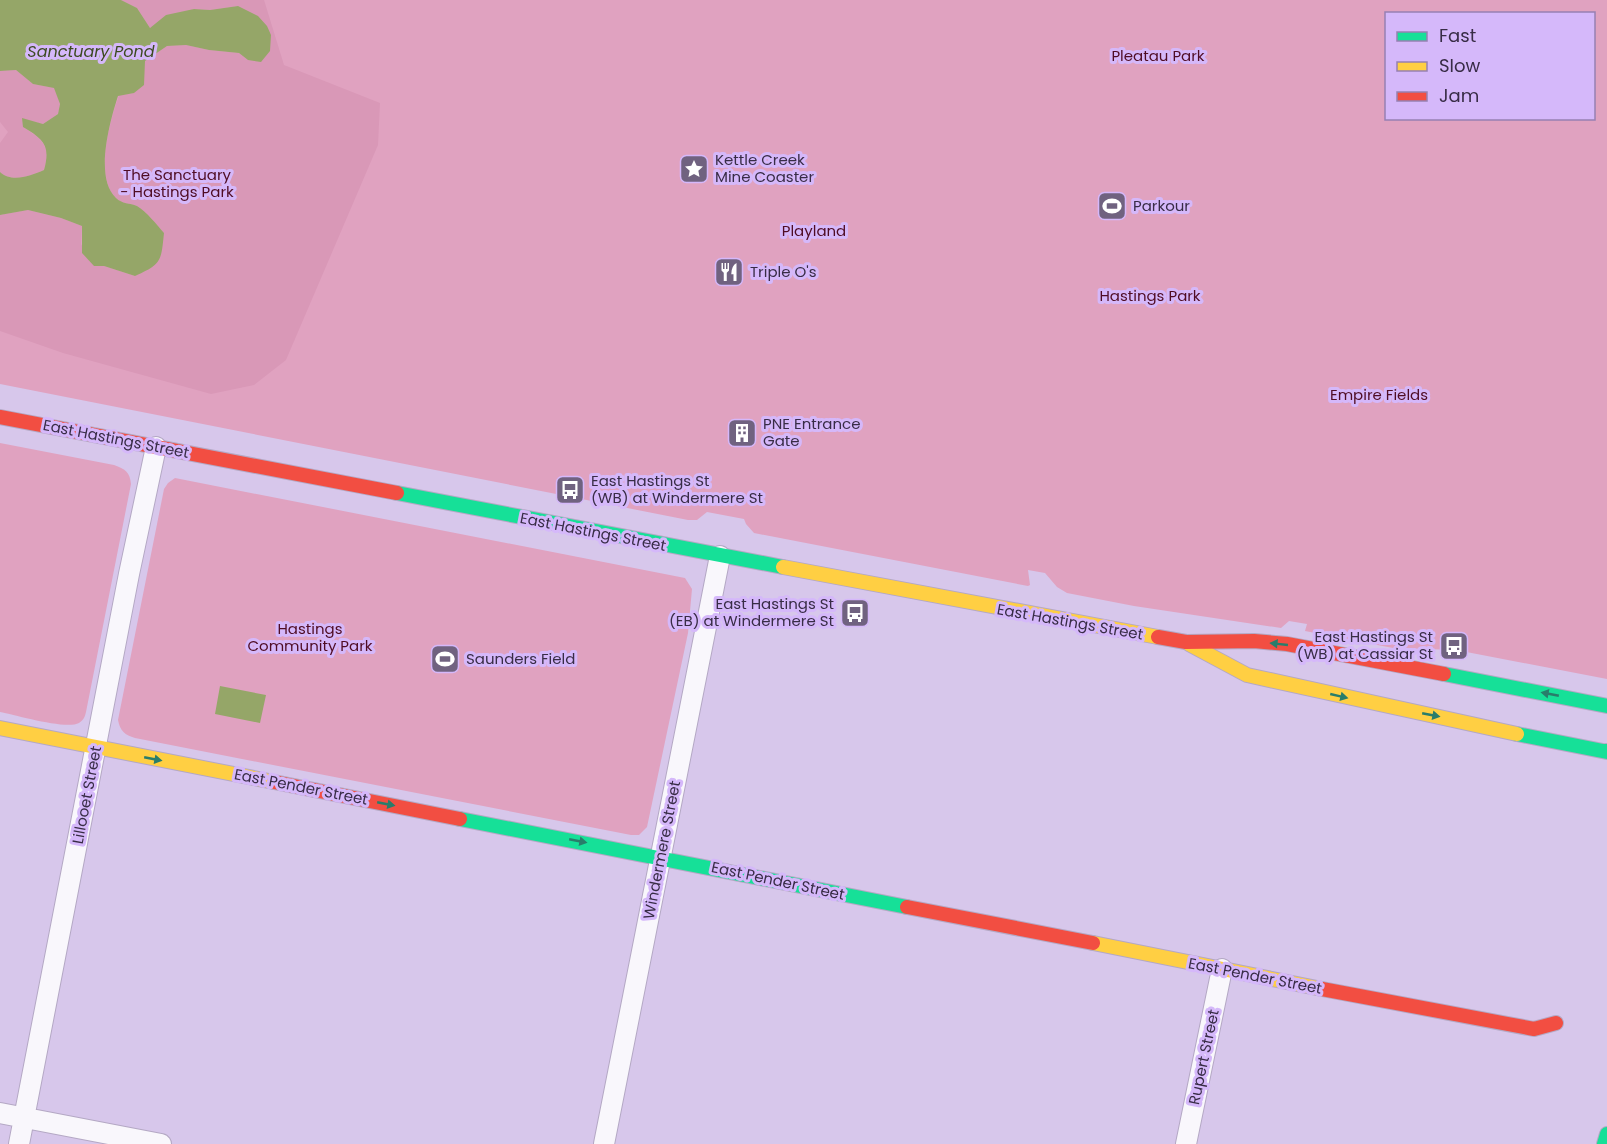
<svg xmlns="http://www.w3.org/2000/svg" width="1607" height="1144" viewBox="0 0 1607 1144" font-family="Poppins,sans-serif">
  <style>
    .green { fill: #e0a2c0; fill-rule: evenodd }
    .forest { fill: #d998b7 }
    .water { fill: #95a668 }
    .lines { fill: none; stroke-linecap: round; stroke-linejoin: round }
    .street-casing { stroke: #b4a8c4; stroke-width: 22 }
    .fast-casing { stroke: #b4a8c4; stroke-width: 16 }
    .slow-casing { stroke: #b4a8c4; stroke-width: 16 }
    .jam-casing { stroke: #b4a8c4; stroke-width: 16 }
    .street { stroke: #f9f7fc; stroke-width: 20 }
    .fast { stroke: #16e098; stroke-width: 14 }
    .slow { stroke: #ffcf43; stroke-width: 14 }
    .jam { stroke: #f24e42; stroke-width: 14 }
    .oneway { fill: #297d6b }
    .labels { text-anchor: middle; stroke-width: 6; stroke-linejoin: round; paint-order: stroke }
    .park-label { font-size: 15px; fill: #4f0c24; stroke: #d5b8fa }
    .poi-label { font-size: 15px; fill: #382c46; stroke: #d5b8fa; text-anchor: start }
    .street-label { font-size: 15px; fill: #382c46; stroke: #d5b8fa }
    .water-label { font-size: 16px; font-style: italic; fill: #3c4a20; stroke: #d5b8fa }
  </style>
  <rect width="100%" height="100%" fill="#d7c7eb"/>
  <!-- green -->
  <path class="green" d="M0,0H1607V679L1456,650L1393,648L1305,631L1307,624L1289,621L1281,628L1134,606L1067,593L1057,587L1045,573L1028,570L1030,585L1028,586L754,533L746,524L744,519L707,512L697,520H688L0,384ZM1386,14H1594V118H1386Z
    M0,443L114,465C125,469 130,472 131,484L86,712C85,716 84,720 79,723C66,730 16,715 0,712Z
    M175,478L685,578L692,589L688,633L647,827L639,835H631L135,738C125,735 120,731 118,720L164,489L168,483Z"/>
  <!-- forest -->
  <path class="forest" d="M121,0H264L284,65L380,103L378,145L286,360L254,385L211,394L63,353L0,331V215L28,210L61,218L82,226L81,244L94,266H104L135,276L164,233C156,224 147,212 137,206C130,203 121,204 116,198C94,177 110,121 119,95L134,93L145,61L167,46L186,45L209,50L239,53L248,60L238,6L210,10L194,9L150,28L137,8Z
    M16,70L33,84L55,88L60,104L58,114L43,124L23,119V127C43,140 51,145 44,170C30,176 12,183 0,172V143L8,132L0,122V71Z"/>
  <!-- water -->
  <path class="water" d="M0,0H121L137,8L150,28L166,15L194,9L210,10L238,6L258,16L267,26L271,35L270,51L261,62L248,60L239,53L209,50L186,45L167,46L145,61L144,85L134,93L118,96C110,121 94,178 116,198C122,204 130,203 137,206C147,212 156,224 164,233C161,261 162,264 135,276L104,266H94L82,253V226L61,218L28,210L0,215V172C12,183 30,176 44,170C51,145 43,139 23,127L22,118L43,124L58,114L60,104L54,88L33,84L16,70L0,71Z
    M220,686L266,695L260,723L215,714Z"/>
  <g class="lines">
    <!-- street casing -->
    <g class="street-casing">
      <path id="street" d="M0,1113L161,1144
        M19,1144L129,574L156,447
        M604,1144L720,556
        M1186,1144L1222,969"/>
    </g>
    <!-- fast casing -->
    <g class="fast-casing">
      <path id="fast" d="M397,493L783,567
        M1444,674L1607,706
        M1517,734L1607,752
        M1606,751L1607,752
        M460,819L907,907
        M1604,1144L1607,1134"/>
    </g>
    <!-- slow casing -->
    <g class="slow-casing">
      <path id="slow" d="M783,567L1158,637
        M1189,644L1247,675L1517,734
        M0,728L274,782
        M1093,943L1322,989"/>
    </g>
    <!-- jam casing -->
    <g class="jam-casing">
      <path id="jam" d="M0,417L397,493
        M1158,637L1186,642L1254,641L1287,644L1444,674
        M274,782L460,819
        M907,907L1093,943
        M1322,989L1534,1029L1556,1023"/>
    </g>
    <!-- street -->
    <use href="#street" class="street"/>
    <!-- fast -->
    <use href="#fast" class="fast"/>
    <!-- slow -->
    <use href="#slow" class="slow"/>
    <!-- jam -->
    <use href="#jam" class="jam"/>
  </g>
  <!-- one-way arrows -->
  <defs><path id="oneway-solid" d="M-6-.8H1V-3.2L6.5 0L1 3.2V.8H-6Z" transform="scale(1.5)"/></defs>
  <g class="oneway">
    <use href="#oneway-solid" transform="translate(1279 644) rotate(-174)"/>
    <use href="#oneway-solid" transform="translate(1550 694) rotate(-169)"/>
    <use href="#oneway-solid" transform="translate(1339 696) rotate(13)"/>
    <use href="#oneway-solid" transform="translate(1431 715) rotate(11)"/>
    <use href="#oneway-solid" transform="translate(153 759) rotate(11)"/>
    <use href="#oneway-solid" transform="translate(386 804) rotate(11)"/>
    <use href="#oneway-solid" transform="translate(578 841) rotate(11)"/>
  </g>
  <!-- icons -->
  <defs>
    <g id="sight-square" transform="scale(1.5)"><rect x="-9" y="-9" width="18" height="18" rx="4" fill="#706280" stroke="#d5b8fa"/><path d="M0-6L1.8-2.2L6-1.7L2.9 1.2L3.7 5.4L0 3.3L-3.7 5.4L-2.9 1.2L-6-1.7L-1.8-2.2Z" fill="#fff"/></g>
    <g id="stadium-square" transform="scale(1.5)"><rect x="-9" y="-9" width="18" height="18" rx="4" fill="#706280" stroke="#d5b8fa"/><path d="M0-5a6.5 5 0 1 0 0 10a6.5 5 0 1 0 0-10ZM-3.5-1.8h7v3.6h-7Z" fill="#fff"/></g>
    <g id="restaurant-square" transform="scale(1.5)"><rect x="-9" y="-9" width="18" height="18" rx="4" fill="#706280" stroke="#d5b8fa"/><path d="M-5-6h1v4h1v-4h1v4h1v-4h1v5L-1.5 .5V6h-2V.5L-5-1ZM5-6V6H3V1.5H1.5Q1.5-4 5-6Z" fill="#fff"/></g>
    <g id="building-square" transform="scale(1.5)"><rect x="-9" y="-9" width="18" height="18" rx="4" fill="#706280" stroke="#d5b8fa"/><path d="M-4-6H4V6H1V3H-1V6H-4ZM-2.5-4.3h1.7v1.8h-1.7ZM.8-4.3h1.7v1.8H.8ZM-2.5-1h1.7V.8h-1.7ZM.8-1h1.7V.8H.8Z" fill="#fff"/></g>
    <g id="bus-square" transform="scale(1.5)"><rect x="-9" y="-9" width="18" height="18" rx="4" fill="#706280" stroke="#d5b8fa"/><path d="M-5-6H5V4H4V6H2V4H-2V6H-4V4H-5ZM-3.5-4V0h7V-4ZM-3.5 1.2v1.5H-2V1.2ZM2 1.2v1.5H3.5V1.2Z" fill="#fff"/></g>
  </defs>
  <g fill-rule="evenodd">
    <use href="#sight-square" x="694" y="169"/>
    <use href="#stadium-square" x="1112" y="206"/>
    <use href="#restaurant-square" x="729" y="272"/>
    <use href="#building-square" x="742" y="433"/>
    <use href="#bus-square" x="570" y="490"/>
    <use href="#bus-square" x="855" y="613"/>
    <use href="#bus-square" x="1454" y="646"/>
    <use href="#stadium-square" x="445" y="659"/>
  </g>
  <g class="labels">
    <!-- park labels -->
    <g class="park-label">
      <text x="1158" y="61">Pleatau Park</text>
      <text x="177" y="180">The Sanctuary<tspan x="177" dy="17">- Hastings Park</tspan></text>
      <text x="814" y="236">Playland</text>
      <text x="1150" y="301">Hastings Park</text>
      <text x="1379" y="400">Empire Fields</text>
      <text x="310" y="634">Hastings<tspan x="310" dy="17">Community Park</tspan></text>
    </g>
    <!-- poi labels -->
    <g class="poi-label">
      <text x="715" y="165">Kettle Creek<tspan x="715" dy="17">Mine Coaster</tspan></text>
      <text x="1133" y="211">Parkour</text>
      <text x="750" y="277">Triple O's</text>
      <text x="763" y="429">PNE Entrance<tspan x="763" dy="17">Gate</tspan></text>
      <text x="591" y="486">East Hastings St<tspan x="591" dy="17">(WB) at Windermere St</tspan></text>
      <text x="834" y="609" text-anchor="end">East Hastings St<tspan x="834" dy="17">(EB) at Windermere St</tspan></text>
      <text x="1433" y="642" text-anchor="end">East Hastings St<tspan x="1433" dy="17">(WB) at Cassiar St</tspan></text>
      <text x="466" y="664">Saunders Field</text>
    </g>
    <!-- street labels -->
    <g class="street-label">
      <text transform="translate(116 439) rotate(11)" y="5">East Hastings Street</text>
      <text transform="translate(593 532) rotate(11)" y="5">East Hastings Street</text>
      <text transform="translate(1070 622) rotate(10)" y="5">East Hastings Street</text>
      <text transform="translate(301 787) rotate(11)" y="5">East Pender Street</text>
      <text transform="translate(87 795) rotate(-79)" y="5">Lillooet Street</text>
      <text transform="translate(662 850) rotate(-79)" y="5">Windermere Street</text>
      <text transform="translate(778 881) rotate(12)" y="5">East Pender Street</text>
      <text transform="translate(1255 976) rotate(11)" y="5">East Pender Street</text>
      <text transform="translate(1204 1057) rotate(-78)" y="5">Rupert Street</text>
    </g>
    <!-- water labels -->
    <g class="water-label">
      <text x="91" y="57">Sanctuary Pond</text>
    </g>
  </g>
  <!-- legend -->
  <rect x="1385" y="12" width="210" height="108" fill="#d5b8fa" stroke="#9680b2" stroke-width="1.5"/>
  <rect x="1397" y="32" width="30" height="9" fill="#16e098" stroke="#9680b2" stroke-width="1.5"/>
  <text x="1439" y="42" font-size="18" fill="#382c46">Fast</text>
  <rect x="1397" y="62" width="30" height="9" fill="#ffcf43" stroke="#9680b2" stroke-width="1.5"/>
  <text x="1439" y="72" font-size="18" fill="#382c46">Slow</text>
  <rect x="1397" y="92" width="30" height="9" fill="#f24e42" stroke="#9680b2" stroke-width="1.5"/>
  <text x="1439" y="102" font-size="18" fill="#382c46">Jam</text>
</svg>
